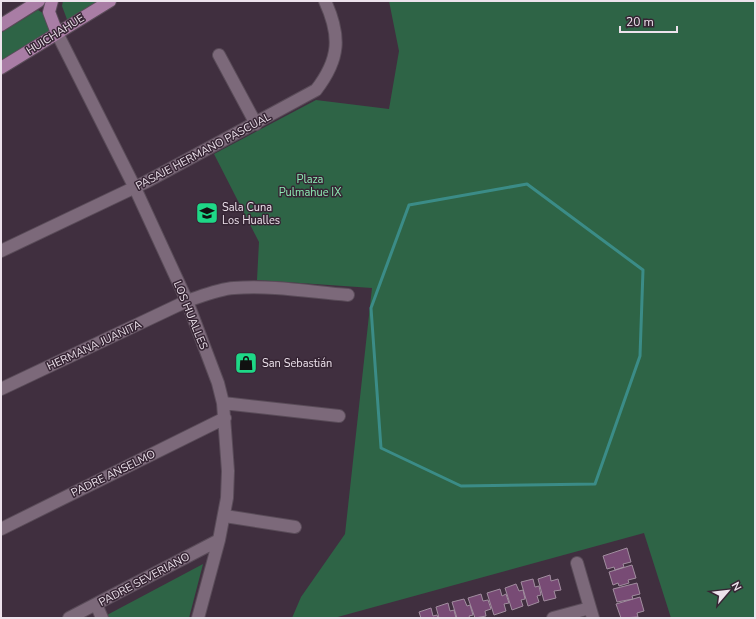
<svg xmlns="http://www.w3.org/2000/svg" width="756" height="619" viewBox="0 0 756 619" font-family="'Nunito Sans',sans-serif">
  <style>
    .green { fill: #2e6446 }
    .building { fill: #784b75; stroke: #a18d9f }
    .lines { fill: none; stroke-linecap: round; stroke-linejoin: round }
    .minor-casing { stroke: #5a4c59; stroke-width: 14 }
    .major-casing { stroke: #5a4c59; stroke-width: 14 }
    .minor { stroke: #7c697a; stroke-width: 12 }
    .major { stroke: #a97da5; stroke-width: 12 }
    .marked { fill: none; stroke: #3b8c87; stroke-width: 3; stroke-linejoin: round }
    .labels { text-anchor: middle; stroke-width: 3; stroke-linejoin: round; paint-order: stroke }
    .street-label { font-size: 11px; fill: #ede2ec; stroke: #362534 }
    .park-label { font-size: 11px; fill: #8eebb4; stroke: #362534 }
    .poi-label { font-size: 11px; fill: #ede2ec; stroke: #362534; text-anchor: start }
  </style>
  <rect width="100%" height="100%" fill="#402f3f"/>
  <!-- green -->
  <path class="green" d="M63,1H101L68,22L62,6Z
    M389,1H755V618H671L644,533L334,618H292L301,597L345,534L372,288L257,280L259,242L214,154L316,100L389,109L399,51Z
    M38,10L46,15L53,34L1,67V33Z
    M203,564L189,618H109L107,615Z"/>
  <!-- building -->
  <path class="building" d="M627,548L631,562L623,564L624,567L615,570L614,567L607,569L603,556Z
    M632,565L636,578L628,580L629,583L619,586L618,583L613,585L609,572Z
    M550,575L551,581L558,579L561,590L554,591L556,598L544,601L538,579Z
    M533,579L535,587L539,586L541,595L537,596L539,602L528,606L521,582Z
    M637,583L640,594L632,596L633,599L617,602L613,589Z
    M516,584L519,591L523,590L525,599L521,600L523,606L512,610L505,588Z
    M500,589L502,596L506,594L509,603L504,604L506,611L494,615L487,593Z
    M481,594L483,601L488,600L491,609L485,611L486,616L475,618L468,598Z
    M640,597L644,611L637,613L638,617L621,618L616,604Z
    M464,599L467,606L470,605L473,615L469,616L470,618H457L452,602Z
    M448,603L450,611L454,610L456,618H439L436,607Z
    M431,608L433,616L437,615L438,618H421L419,612Z"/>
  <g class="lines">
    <!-- minor casing -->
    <g class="minor-casing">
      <path id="minor" d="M57,33L135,188L187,301L218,383L223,403L228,471L227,498L219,540L198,618
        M219,55L256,124
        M1,251L146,182L316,90C340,59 341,36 325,1
        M1,389L187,301C202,296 218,289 234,288C272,285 311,292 348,295
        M223,403L339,416
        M225,516L295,527
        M1,529L225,418
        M577,563L593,618
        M96,604L102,618
        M69,618L219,540
        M553,618L590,608"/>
    </g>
    <!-- major casing -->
    <g class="major-casing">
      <path id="major" d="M52,1L49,12L57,33
        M1,25L39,1
        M1,68L110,1"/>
    </g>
    <!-- minor -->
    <use href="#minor" class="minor"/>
    <!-- major -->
    <use href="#major" class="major"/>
  </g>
  <!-- marked area -->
  <path class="marked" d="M527,184L643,270L640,356L595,484L461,486L381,448L371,308L409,205Z"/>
  <!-- icons -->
  <defs>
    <g id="school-square" transform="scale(1.15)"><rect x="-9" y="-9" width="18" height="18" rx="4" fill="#1ed887" stroke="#362534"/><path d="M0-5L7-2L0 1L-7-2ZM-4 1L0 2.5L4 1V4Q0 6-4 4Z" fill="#111"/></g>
    <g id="shop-square" transform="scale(1.15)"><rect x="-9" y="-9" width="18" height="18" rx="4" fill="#1ed887" stroke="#362534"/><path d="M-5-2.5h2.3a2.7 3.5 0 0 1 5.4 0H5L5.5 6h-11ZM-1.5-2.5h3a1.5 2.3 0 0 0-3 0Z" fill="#111"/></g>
  </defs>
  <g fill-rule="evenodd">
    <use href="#school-square" x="207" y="213"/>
    <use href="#shop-square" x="246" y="363"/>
  </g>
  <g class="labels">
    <!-- street labels -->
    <g class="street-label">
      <text transform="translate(55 34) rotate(-32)" y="4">HUICHAHUE</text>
      <text transform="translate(203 151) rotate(-28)" y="4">PASAJE HERMANO PASCUAL</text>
      <text transform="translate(191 315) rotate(68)" y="4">LOS HUALLES</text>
      <text transform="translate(94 345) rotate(-25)" y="4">HERMANA JUANITA</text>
      <text transform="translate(113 473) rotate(-26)" y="4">PADRE ANSELMO</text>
      <text transform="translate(144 579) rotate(-28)" y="4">PADRE SEVERIANO</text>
    </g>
    <!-- park labels -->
    <g class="park-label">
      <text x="310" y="183">Plaza<tspan x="310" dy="13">Pulmahue IX</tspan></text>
    </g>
    <!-- poi labels -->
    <g class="poi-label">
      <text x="222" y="211">Sala Cuna<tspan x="222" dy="13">Los Hualles</tspan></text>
      <text x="262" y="367">San Sebastián</text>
    </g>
  </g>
  <!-- border -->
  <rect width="756" height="619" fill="none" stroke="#ede2ec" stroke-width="4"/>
  <!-- north arrow -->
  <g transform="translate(728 591) rotate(62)" stroke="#362534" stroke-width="3" paint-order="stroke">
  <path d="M0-3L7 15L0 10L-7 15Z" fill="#ede2ec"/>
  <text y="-6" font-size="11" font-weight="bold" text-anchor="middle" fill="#ede2ec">N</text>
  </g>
  <!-- scale -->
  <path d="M620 26v6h57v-6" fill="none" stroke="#ede2ec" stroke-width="2"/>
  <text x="626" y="26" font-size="12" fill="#ede2ec" stroke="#362534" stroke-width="3" paint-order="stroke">20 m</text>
</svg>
